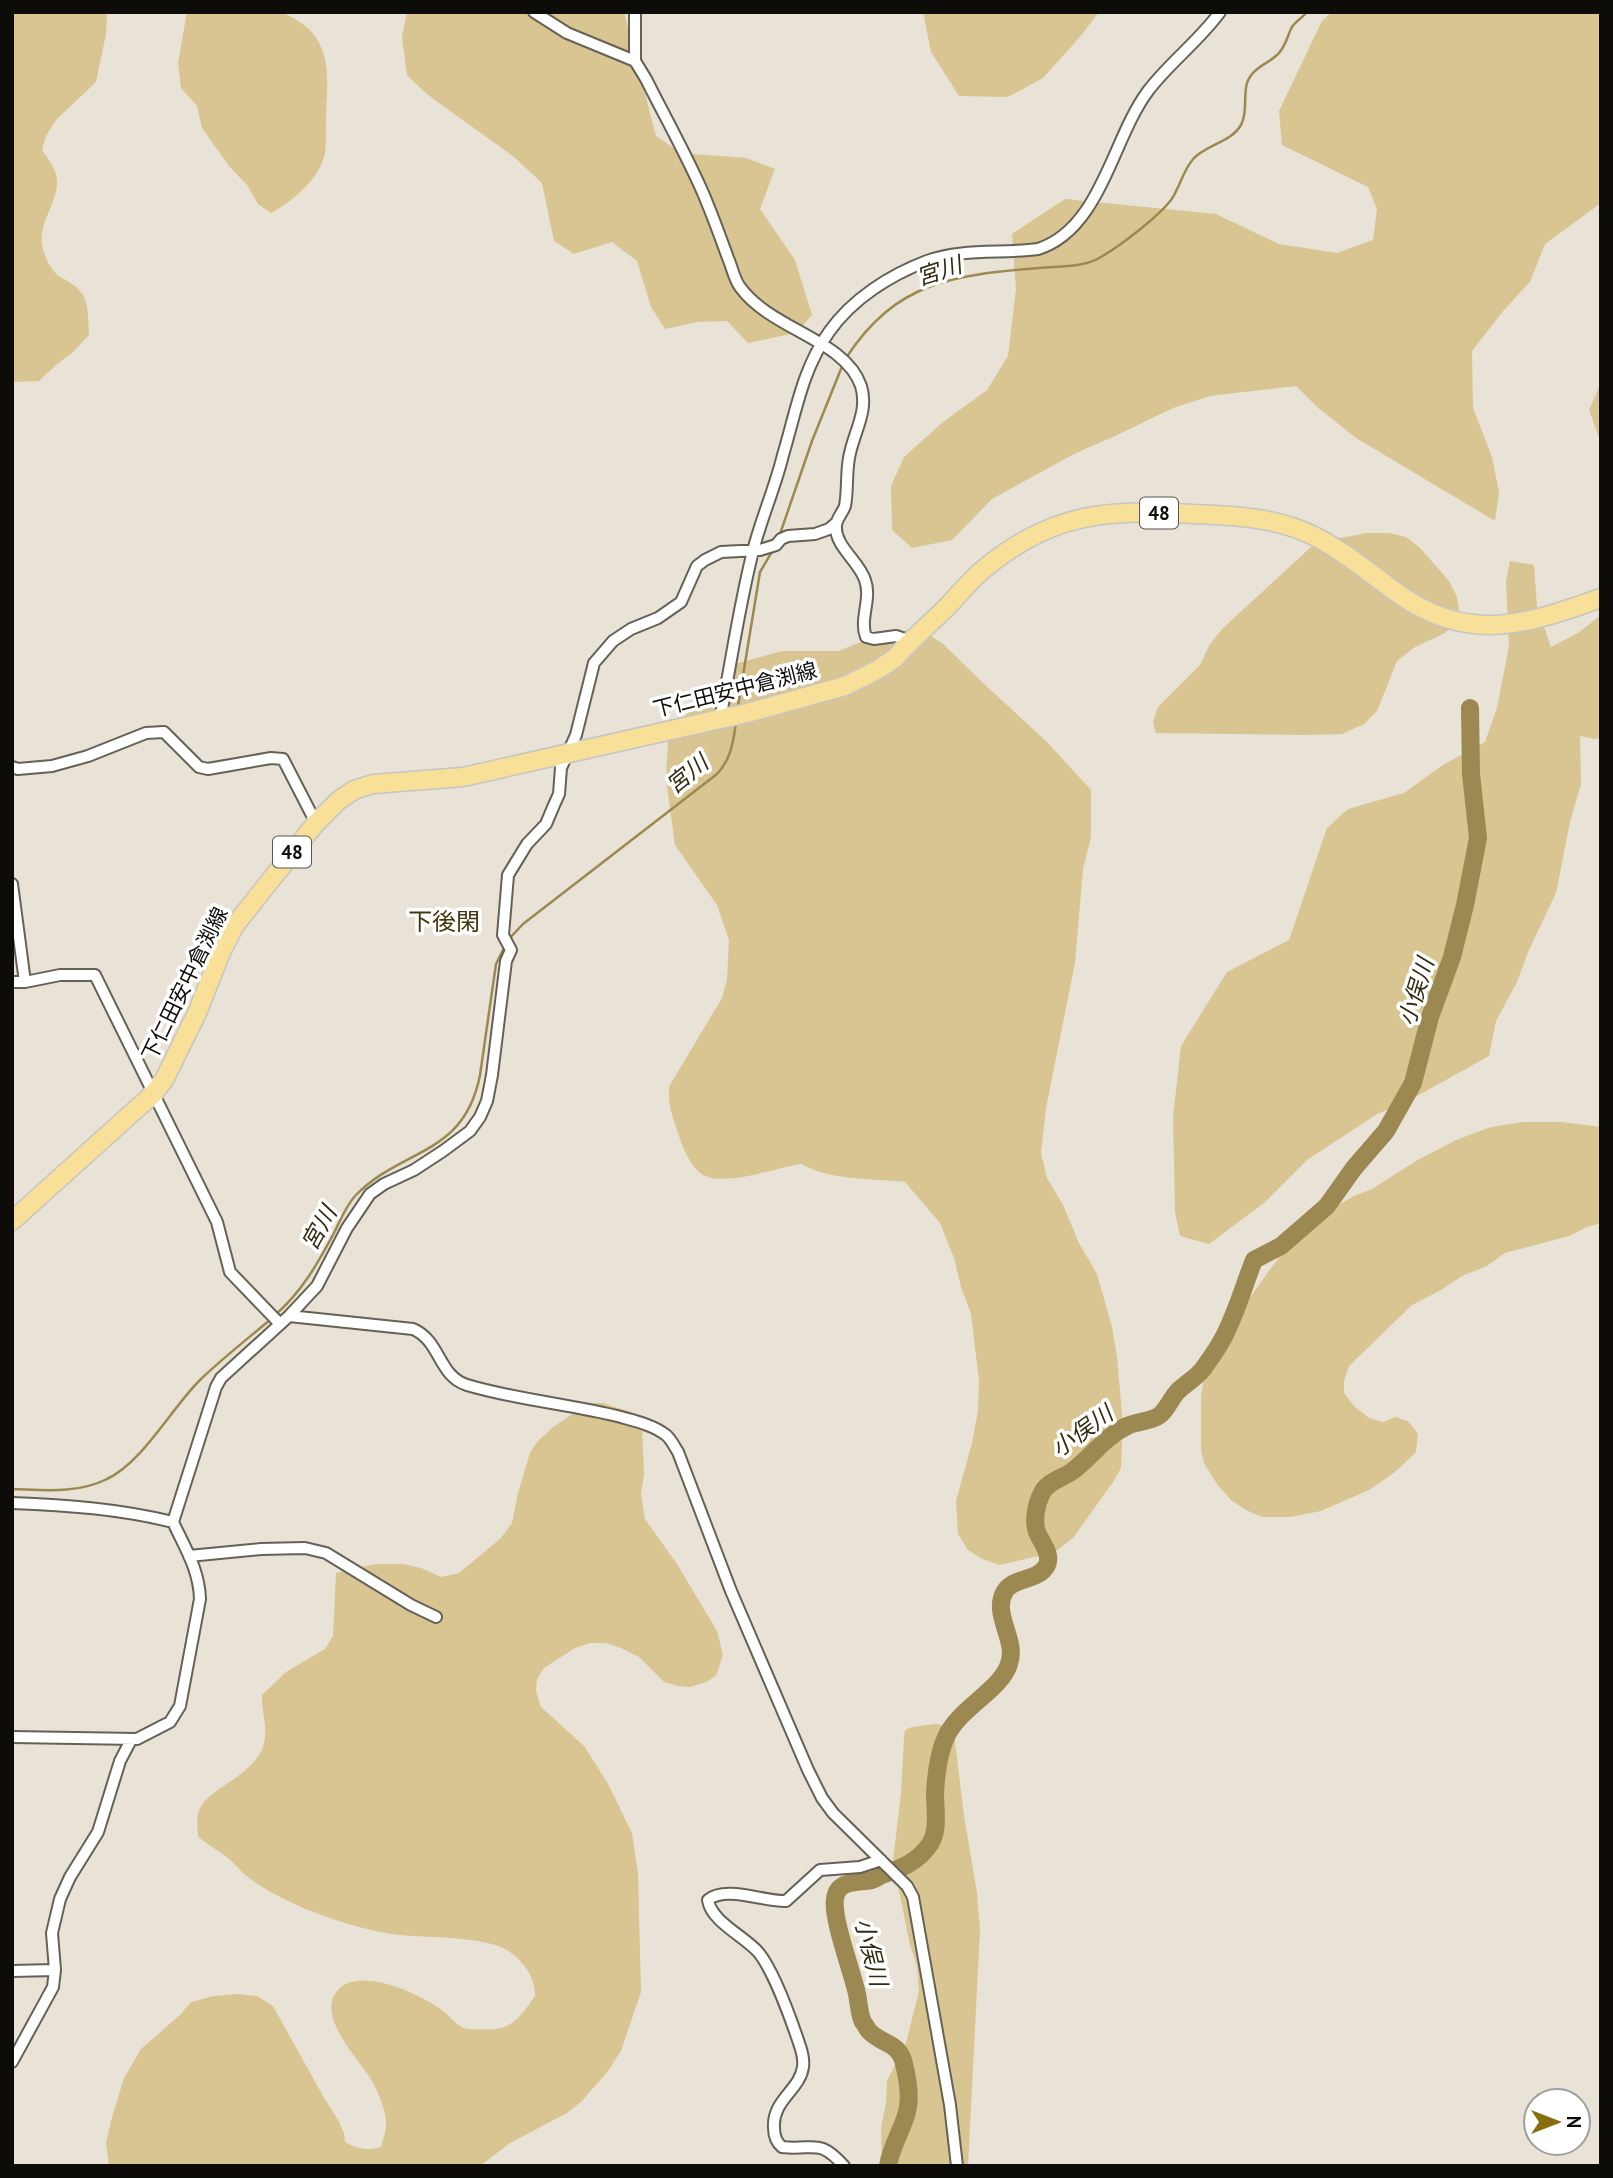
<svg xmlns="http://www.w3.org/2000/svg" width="1613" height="2178" viewBox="0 0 1613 2178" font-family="'PT Sans','Noto Sans JP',sans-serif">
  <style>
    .green { fill: #d8c591 }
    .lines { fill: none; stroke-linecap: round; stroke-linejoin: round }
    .stream { stroke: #9c8851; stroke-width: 2.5 }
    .river { stroke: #9c8851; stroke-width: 18 }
    .minor-casing { stroke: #656155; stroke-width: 14 }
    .primary-casing { stroke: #c5c5c4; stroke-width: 21 }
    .minor { stroke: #fff; stroke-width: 10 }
    .primary { stroke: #f8e098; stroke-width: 18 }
    .labels { text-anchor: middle; stroke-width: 7; stroke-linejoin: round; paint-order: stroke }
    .shield { fill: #fff; stroke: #565552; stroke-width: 2 }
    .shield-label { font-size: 19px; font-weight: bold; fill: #0d0c08 }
    .street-label { font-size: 21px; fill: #0d0c08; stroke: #fff }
    .water-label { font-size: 23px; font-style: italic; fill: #332a10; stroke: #fff }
    .quarter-label { font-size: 24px; fill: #45380e; stroke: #fff }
  </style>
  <rect width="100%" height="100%" fill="#e8e3d6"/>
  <!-- green -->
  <path class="green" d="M12,12L107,13L106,34L96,82L56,120L46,136L42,150C46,156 51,162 54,169C66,194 39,217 42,243C43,253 50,270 59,276C69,283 78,285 84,297C89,307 88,323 89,335L72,353L56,365L39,381L12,382Z
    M187,12C215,12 251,9 278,12C285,13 292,17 298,21C336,44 326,86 326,123C325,139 328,151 321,165C311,186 291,202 271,213L258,204L247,185L229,166L202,128L197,106L181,88L178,63Z
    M407,12H624L656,136L681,153L746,158L775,169L760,209L795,260L812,315L796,333L748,343L727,321L698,322L665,329L651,307L637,261L612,242L574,254L554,241L542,183L514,157L428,95L407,75L402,37Z
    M923,12H1099L1080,37L1043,78L1008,97L959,96L931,52Z
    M1332,12H1601V203L1545,244L1530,282L1504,310L1472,351L1473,408L1492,457L1499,492L1495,521L1356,438L1317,407L1296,386L1210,396L1173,408L1115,436L1076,453L992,499L952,540L912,548L892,530L891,486L904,457L943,422L987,390L1008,356L1016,289L1012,234L1065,199L1216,214L1279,244L1337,253L1373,240L1377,209L1368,187L1282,145L1279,111L1322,21Z
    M1601,383V443L1589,410Z
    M1367,533H1389L1406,537L1420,548L1449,581L1457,597L1459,609L1453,625L1445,633L1415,647L1397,661L1377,711L1364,724L1342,734L1305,735L1156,733L1153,722L1158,707L1200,665L1210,644L1223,628L1310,548L1329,540Z
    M1510,561L1534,565L1537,607L1551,647L1578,633L1601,615V738L1594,739L1580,736L1581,784L1570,822L1556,893L1528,952L1517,982L1496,1021L1489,1056L1408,1101L1377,1114L1307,1160L1264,1203L1209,1244L1180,1236L1175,1212L1173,1117L1181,1046L1227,972L1289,940L1327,828L1348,809L1404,793L1443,765L1485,742L1497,708L1509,646L1506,581Z
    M900,631L926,633L942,643L982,682L1047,742L1091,790V837L1083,869L1075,963L1046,1108L1041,1153L1047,1178L1063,1205L1079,1243L1097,1274L1112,1327L1117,1357L1122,1414V1447L1121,1468L1113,1482L1073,1538L1055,1552L1000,1565L982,1559L968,1550L958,1534L956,1501L972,1443L978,1411L979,1381L971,1314L961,1287L954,1258L940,1223L905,1182C869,1178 833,1181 801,1164C778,1167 718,1190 699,1172C689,1163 682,1146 678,1133C673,1117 666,1102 670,1085L722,998L727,979L729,940L717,905L675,845L666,778L668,742L675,727L732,665L782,651H839L878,635Z
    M1523,1122H1561L1601,1127V1223L1587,1227L1569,1236L1505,1253L1487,1266L1462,1276L1441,1290L1412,1305L1349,1366L1344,1381V1393L1354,1406L1369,1418L1383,1422L1395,1417L1408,1421L1418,1434L1416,1452L1395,1472L1369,1490L1321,1511L1290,1517H1262L1246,1510L1231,1500L1216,1483L1204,1463L1201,1450V1396L1205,1372L1228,1328L1271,1268L1293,1240L1335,1207L1354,1196L1372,1189L1416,1161L1456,1140L1491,1127Z
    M589,1403H603L631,1412L642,1427L644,1474L641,1494L645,1519L677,1564L717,1631L723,1655L716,1676L706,1682L690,1687L678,1686L664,1682L639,1657L621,1648L606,1643H590L575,1648L544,1668L537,1679L536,1691L541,1707L584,1746L607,1782L632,1833L638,1873L641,1992L621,2051L608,2071L582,2101L567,2113L510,2143L480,2166H109L106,2143L111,2121L124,2078L141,2049L180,2015L191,2002L214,1996L238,1994L257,1996L273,2006L323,2096L338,2120L344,2133L345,2142C357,2149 367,2151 381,2147C383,2139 387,2129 386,2121C385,2108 378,2092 372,2081C359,2059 312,2013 340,1988C363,1968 417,1993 439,2008C448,2013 455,2025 464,2028C468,2030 475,2029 480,2029C510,2032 519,2019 535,1996C535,1976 522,1959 505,1949C480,1936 429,1938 400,1935C354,1930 278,1903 243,1873C238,1868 233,1862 228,1858C218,1850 207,1845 198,1836C198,1829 196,1820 198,1814C203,1789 249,1780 262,1749C270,1731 261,1714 262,1695L286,1672L325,1649L333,1636L336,1573L375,1564H403L421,1568L441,1577L459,1573L501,1538L512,1523L518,1493L530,1453L537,1442L553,1427Z
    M936,1724L947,1726L954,1733L964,1816L977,1893L980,1930L968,2166H882L881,2128L886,2103L887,2081L906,2043L919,1991L917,1967L910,1945L893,1861L901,1793L904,1737L905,1730L912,1727Z"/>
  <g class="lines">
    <!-- stream -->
    <path class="stream" d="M846,358C896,281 954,275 1039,268C1059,266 1083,268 1101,257C1120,246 1158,217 1171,200C1180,187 1183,170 1194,158C1208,144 1231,142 1241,125C1248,112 1243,97 1247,83C1252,68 1266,65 1277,55C1286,47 1287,36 1292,27C1295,22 1303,17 1307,12
      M780,534L812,441L843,364
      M738,706L760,572L773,550
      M508,940L523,924L717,774C731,759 733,743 736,723
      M275,1315C301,1293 318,1263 334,1233C340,1221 346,1206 355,1196C402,1147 464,1157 480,1075L496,964L505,946
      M12,1489C44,1490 77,1494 107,1479C143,1462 172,1407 201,1379C223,1358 247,1339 270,1320"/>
    <!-- river -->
    <path class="river" d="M888,2166C891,2146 902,2131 907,2112C911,2097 907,2075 903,2060C897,2042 881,2044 869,2031C868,2030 864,2023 863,2022C859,2014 859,2003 857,1994C852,1971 832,1919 835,1899C837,1879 859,1883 872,1880C876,1879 879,1876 882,1875C902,1868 918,1862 930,1844C939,1831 935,1809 935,1793C936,1775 938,1754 946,1737C959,1708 1001,1690 1009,1664C1018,1640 991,1614 1005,1591C1015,1576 1038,1582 1047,1565C1052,1554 1041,1542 1037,1532C1033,1521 1036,1504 1042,1493C1047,1481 1064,1478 1074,1470C1092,1456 1106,1436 1127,1426C1137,1421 1151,1422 1160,1415C1167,1409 1171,1399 1177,1392C1185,1384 1196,1378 1203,1369C1209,1360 1217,1350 1222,1340C1235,1317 1244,1285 1254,1260L1281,1246L1327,1206L1354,1168L1386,1131L1413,1083L1430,1017L1452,957L1465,905L1478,838L1471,774L1470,708"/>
    <!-- minor casing -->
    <g class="minor-casing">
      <path id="minor" d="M534,12L567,33L635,61
        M635,12V61L646,79C665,117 686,154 703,193C712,214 720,236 728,258C732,267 734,279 740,287C771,330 845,339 861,386C869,412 853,433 849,458C846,474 848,490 845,506C843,512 837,518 836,525C834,546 859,561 865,580C872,599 859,619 866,637L874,639L896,636L911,641
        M720,719C731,664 739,606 753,551C761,519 775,488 783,455C796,412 802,370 829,332C852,299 890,275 927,261C963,248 1001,254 1038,249C1101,229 1112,139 1148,91C1169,63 1199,41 1220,12
        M12,767L18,769L52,766L88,756L146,733L164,732L199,767L208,769L271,758L283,759L316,823
        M12,884L25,982
        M12,982H25L60,975H95L217,1222L230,1272L280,1324
        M289,1316L413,1329C441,1341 438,1376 467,1385C517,1400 570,1404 621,1417C635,1421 653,1425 666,1435C671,1439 674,1446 678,1452L731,1591L808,1770L822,1798L833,1813L907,1886L913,1897L950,2105L957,2166
        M12,1503C67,1505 120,1509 173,1522
        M189,1556L261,1549L305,1548L326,1553L411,1605L436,1617
        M12,1737L137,1739L170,1722L180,1706L200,1599C199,1569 185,1548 173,1522L216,1387L221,1378L289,1316L317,1286L347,1228L370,1194L384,1184L414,1170L443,1151L470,1131L480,1117L487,1101L492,1075L506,961L511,950L503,935L508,875L527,844L546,824L554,805L559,794L561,768L576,735L594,663L613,641L631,629L658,618L681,602L697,566L705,560L721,552L760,550L776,545L781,539L788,536L815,534L829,529L836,523
        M12,1971L55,1970
        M12,2062L53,1987L55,1970L52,1933L60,1899L70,1877L98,1832L120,1761L131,1740
        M844,2166C818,2137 814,2151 782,2147C776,2142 774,2136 774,2128C772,2100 800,2090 803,2067C804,2060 802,2052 800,2046C792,2022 774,1972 759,1953C746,1937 711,1922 708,1900C726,1885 764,1902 786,1901L820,1870L860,1867L881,1860"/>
    </g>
    <!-- primary casing -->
    <g class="primary-casing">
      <path id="primary" d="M12,1221L153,1094L164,1080L197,1013L222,950L235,925L316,823L338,801L354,790L373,784L463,777L747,713L845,686L879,669L895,658C910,641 927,626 944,610C958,596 970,580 985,568C1008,549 1038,531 1068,522C1108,510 1152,512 1194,514C1234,516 1275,517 1312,535C1343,550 1372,575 1400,595C1470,644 1528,624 1601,598"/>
    </g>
    <!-- minor -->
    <use href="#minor" class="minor"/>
    <!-- primary -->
    <use href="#primary" class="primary"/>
  </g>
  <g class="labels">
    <!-- shield labels -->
    <g class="shield">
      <rect x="1140" y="497.5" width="38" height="31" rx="5"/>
      <rect x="273" y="836.5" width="38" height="31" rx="5"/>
    </g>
    <g class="shield-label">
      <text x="1159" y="520">48</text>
      <text x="292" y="859">48</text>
    </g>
    <!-- street labels -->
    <g class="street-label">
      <text transform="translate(735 690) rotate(-14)" y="7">下仁田安中倉渕線</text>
      <text transform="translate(185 984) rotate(-64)" y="7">下仁田安中倉渕線</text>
    </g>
    <!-- water labels -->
    <g class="water-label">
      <text transform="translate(939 271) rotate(-18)" y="8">宮川</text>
      <text transform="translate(687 774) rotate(-39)" y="8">宮川</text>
      <text transform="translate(1416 992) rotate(-73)" y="8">小俣川</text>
      <text transform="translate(319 1228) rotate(-61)" y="8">宮川</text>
      <text transform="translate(1082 1431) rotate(-36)" y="8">小俣川</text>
      <text transform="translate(871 1952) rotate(76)" y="8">小俣川</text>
    </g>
    <!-- quarter labels -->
    <g class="quarter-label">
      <text x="444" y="930">下後閑</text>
    </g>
  </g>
  <!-- border -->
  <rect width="1613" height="2178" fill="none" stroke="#0d0c08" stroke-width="28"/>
  <!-- north arrow -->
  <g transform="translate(1557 2122) rotate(90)"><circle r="33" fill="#ffffff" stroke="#9e9e9c" stroke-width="2"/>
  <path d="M0-5L12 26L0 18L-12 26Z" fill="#886d0c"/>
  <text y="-10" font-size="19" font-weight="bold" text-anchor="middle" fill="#0d0c08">N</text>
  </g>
</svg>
